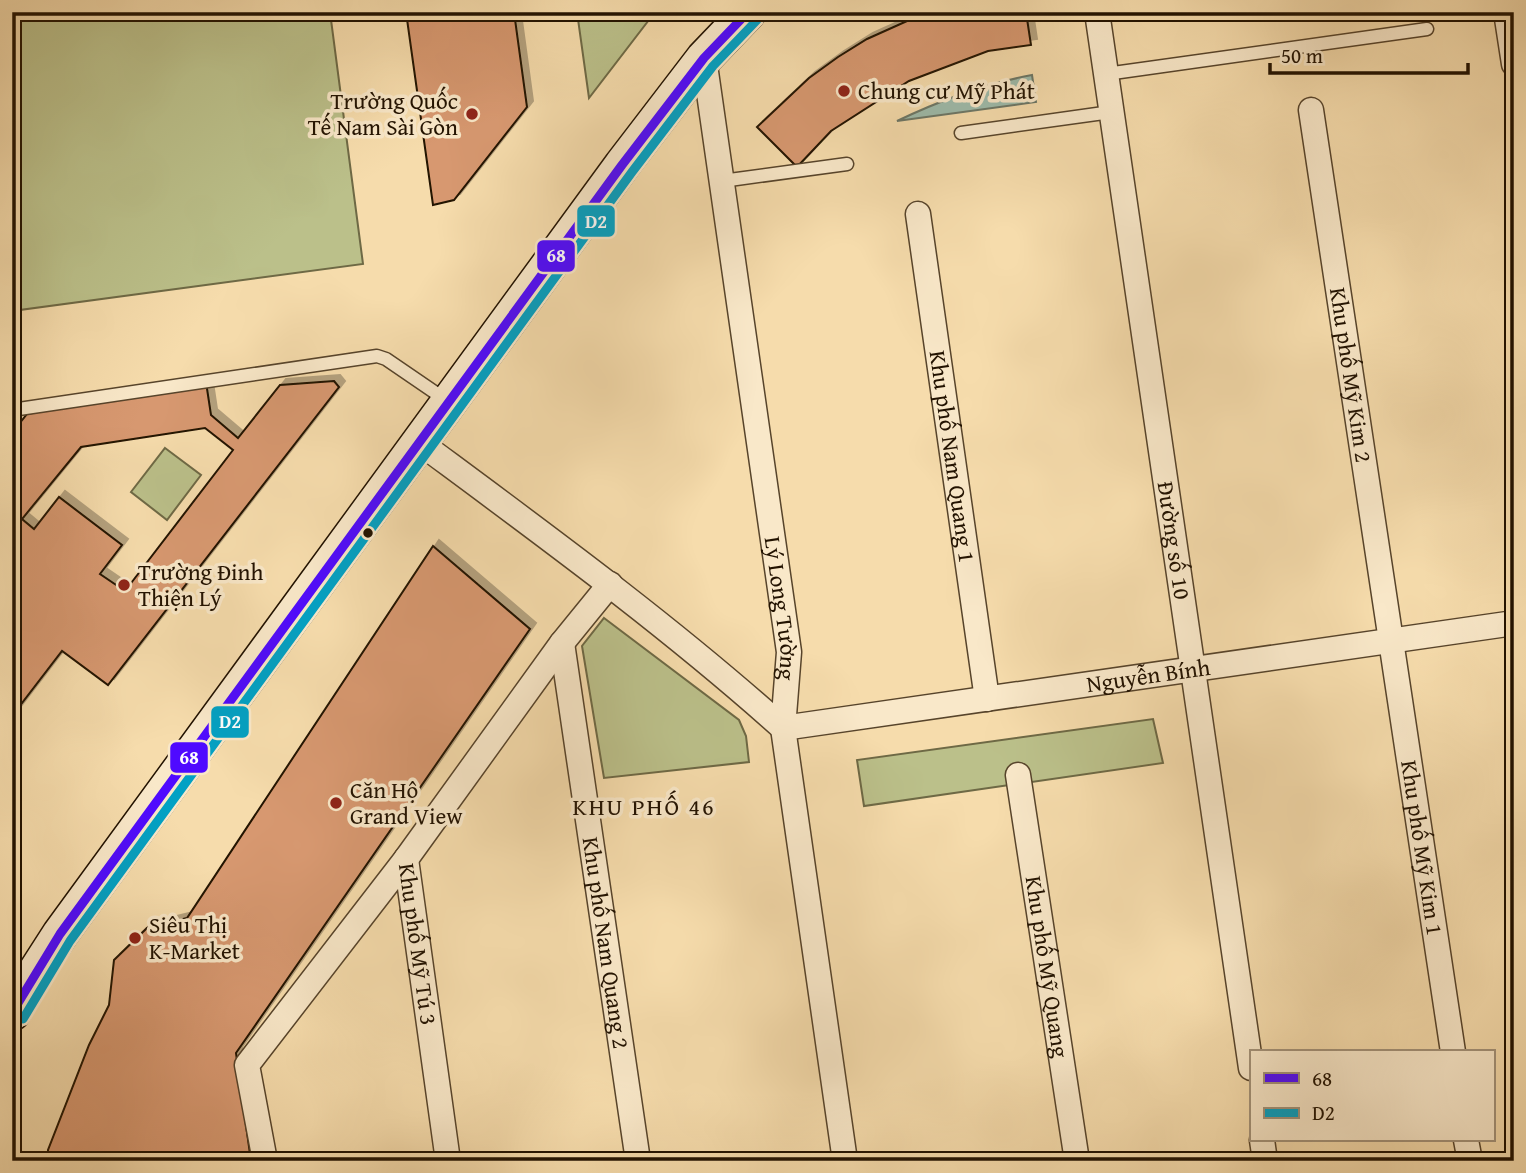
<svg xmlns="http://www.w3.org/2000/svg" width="1526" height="1173" viewBox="0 0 1526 1173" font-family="'Gentium Book Plus',serif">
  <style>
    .green { fill: #bbc08a; stroke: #6e6945; stroke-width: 2 }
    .water { fill: #9dbbab; stroke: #6c7767; stroke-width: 2 }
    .building { fill: #d7986f; stroke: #221200; stroke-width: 2; fill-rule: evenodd; filter: url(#shadow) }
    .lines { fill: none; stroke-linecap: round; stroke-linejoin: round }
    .lane-casing { stroke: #57442b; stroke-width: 15 }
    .street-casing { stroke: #57442b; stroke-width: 27 }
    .secondary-casing { stroke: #221200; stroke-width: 38 }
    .lane { stroke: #f9e8c9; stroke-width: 12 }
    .street { stroke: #f9e8c9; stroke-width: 24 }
    .secondary { stroke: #f9e8c9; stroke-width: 35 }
    .bus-1-casing { stroke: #f9e8c9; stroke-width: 14 }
    .bus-2-casing { stroke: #f9e8c9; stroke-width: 14 }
    .bus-1 { stroke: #4f0aff; stroke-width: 9 }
    .bus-2 { stroke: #02a1c4; stroke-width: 9 }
    .poi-dot { fill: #8f2418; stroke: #f9e8c9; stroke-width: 2.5 }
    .bus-dot { fill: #221200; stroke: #f9e8c9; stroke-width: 2.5 }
    .labels { text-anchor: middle; stroke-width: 7; stroke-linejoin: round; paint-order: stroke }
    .poi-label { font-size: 23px; fill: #221200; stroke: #f9e8c9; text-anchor: start }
    .street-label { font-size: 23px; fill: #221200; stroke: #f9e8c9 }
    .neighbourhood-label { font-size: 24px; letter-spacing: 2px; fill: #221200; stroke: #f9e8c9 }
    .line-badge { stroke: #f9e8c9; stroke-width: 2.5 }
    .badge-label { font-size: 19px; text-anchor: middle; font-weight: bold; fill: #fff }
  </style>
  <defs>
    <filter id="shadow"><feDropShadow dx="6" dy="-6" stdDeviation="0" flood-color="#0004"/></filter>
  </defs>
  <rect width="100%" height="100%" fill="#f6dcac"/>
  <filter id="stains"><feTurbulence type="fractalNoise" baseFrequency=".00286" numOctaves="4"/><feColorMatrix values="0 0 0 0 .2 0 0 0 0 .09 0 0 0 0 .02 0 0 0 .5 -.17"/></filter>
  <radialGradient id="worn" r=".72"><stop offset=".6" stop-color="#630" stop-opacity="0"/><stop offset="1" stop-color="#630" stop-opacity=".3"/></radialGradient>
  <!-- green -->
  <path class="green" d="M12,12H330L363,264L12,311Z
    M577,12H655L589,98Z
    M165,448L201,475L167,520L131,492Z
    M604,618L739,720L746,736L749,762L604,778L582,646Z
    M1153,719L1163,763L864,806L857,760Z"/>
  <!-- water -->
  <path class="water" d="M1032,75L1036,102L897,121C941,100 984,84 1032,75Z"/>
  <!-- building -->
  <path class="building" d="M406,12H514L527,107L454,200L433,205Z
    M927,12H1026L1031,45L988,51L909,81L831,131L797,167L757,127L809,78L838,57L867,39Z
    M334,381L339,387L108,685L62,651L12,716V433L27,414L206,382L211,415L238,438L280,385ZM205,428L233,450L125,591L100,574L122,545L59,497L34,529L22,519L81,447Z
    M433,546L530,629L236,1053L251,1161H48V1150L89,1045L109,1005L114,960L147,928L187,918Z"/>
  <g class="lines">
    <!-- lane casing -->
    <g class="lane-casing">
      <path id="lane" d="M1106,74L1427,29
        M961,133L1111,112
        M722,181L847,164
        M12,410L377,356L386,359L446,400"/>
    </g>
    <!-- street casing -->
    <g class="street-casing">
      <g id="street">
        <path id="s1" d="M1097,12L1251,1068"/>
        <path d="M1506,12L1514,64"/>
        <path id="s2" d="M704,58L789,652L783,728L845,1161"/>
        <path id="s3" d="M1311,110L1453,1052"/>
        <path id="s4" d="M918,214L987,699"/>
        <path d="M419,442C543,534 668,625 783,728"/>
        <path id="s5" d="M562,643L638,1161"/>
        <path id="s6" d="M783,728L1514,623"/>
        <path id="s7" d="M1018,775L1077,1161"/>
        <path id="s8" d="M406,859L448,1161"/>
        <path d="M1262,1140L1265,1161"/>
        <path d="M1466,1140L1470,1161"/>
        <path d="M265,1161L247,1065L406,859L562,643L610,584"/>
      </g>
    </g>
    <!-- secondary casing -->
    <g class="secondary-casing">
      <path id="secondary" d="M12,1013L33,976L60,934L622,165L704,58L748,12"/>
    </g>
    <!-- lane -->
    <use href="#lane" class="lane"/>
    <!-- street -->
    <use href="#street" class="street"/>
    <!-- secondary -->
    <use href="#secondary" class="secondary"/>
    <!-- bus-1 casing -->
    <g class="bus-1-casing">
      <path id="bus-1" d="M12,1013L60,934L622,165L704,58L748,12"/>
    </g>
    <!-- bus-2 casing -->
    <g class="bus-2-casing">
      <path id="bus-2" d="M23,1019L70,941L632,172L713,66L757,20"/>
    </g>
    <!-- bus-1 -->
    <use href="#bus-1" class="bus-1"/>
    <!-- bus-2 -->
    <use href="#bus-2" class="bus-2"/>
  </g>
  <!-- markers -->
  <g class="poi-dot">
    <circle cx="844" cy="91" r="7"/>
    <circle cx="472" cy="114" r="7"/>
    <circle cx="124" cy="585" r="7"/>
    <circle cx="336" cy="803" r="7"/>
    <circle cx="135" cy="938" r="7"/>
  </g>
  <circle class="bus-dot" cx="368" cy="533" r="6"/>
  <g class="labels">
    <!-- poi labels -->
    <g class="poi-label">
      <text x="858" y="99">Chung cư Mỹ Phát</text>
      <text x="458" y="109" text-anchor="end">Trường Quốc<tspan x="458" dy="26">Tế Nam Sài Gòn</tspan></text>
      <text x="138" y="580">Trường Đinh<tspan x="138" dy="26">Thiện Lý</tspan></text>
      <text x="350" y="798">Căn Hộ<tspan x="350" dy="26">Grand View</tspan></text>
      <text x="149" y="933">Siêu Thị<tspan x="149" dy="26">K-Market</tspan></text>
    </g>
    <!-- street labels -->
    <g class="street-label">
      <text dy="8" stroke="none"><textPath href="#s3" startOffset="268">Khu phố Mỹ Kim 2</textPath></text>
      <text dy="8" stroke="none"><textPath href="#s4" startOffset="245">Khu phố Nam Quang 1</textPath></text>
      <text dy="8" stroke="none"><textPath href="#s1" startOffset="534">Đường số 10</textPath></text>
      <text dy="8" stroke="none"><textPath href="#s2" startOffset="556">Lý Long Tường</textPath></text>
      <text dy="8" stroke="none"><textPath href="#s6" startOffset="369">Nguyễn Bính</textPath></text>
      <text dy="8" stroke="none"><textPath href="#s3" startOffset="746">Khu phố Mỹ Kim 1</textPath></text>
      <text dy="8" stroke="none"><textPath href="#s5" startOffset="303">Khu phố Nam Quang 2</textPath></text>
      <text dy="8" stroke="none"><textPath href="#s8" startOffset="86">Khu phố Mỹ Tú 3</textPath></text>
      <text dy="8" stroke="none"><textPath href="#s7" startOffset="194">Khu phố Mỹ Quang</textPath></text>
    </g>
    <!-- neighbourhood labels -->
    <g class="neighbourhood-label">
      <text x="644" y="815">KHU PHỐ 46</text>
    </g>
  </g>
  <g class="line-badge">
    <rect x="576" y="204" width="40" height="34" rx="7" fill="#02a1c4"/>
    <rect x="536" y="239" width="40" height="34" rx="7" fill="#4f0aff"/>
    <rect x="210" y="705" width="40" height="34" rx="7" fill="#02a1c4"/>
    <rect x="169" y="741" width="40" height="33" rx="7" fill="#4f0aff"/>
  </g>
  <g class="badge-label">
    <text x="596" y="228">D2</text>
    <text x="556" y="262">68</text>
    <text x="230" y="728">D2</text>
    <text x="189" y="764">68</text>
  </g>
  <!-- margin -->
  <rect width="1526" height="1173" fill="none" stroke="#f6dcac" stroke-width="42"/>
  <rect x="14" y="14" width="1498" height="1145" fill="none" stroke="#221200" stroke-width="3.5"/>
  <rect x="21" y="21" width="1484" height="1131" fill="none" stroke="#221200" stroke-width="2"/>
  <!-- legend -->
  <rect x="1250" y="1050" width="245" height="91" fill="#f9e8c9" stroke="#a39279" stroke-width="2"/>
  <rect x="1264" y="1073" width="35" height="10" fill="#4f0aff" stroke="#a39279" stroke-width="2"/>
  <text x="1312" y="1086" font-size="21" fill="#221200">68</text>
  <rect x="1264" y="1108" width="35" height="10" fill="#02a1c4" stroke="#a39279" stroke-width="2"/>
  <text x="1312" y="1120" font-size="21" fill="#221200">D2</text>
  <!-- scale -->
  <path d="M1270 63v10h198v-10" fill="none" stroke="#221200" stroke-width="3.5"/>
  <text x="1281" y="63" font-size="21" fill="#221200" stroke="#f9e8c9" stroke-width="5" paint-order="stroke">50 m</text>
  <rect width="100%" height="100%" filter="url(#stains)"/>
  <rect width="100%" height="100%" fill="url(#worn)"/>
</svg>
